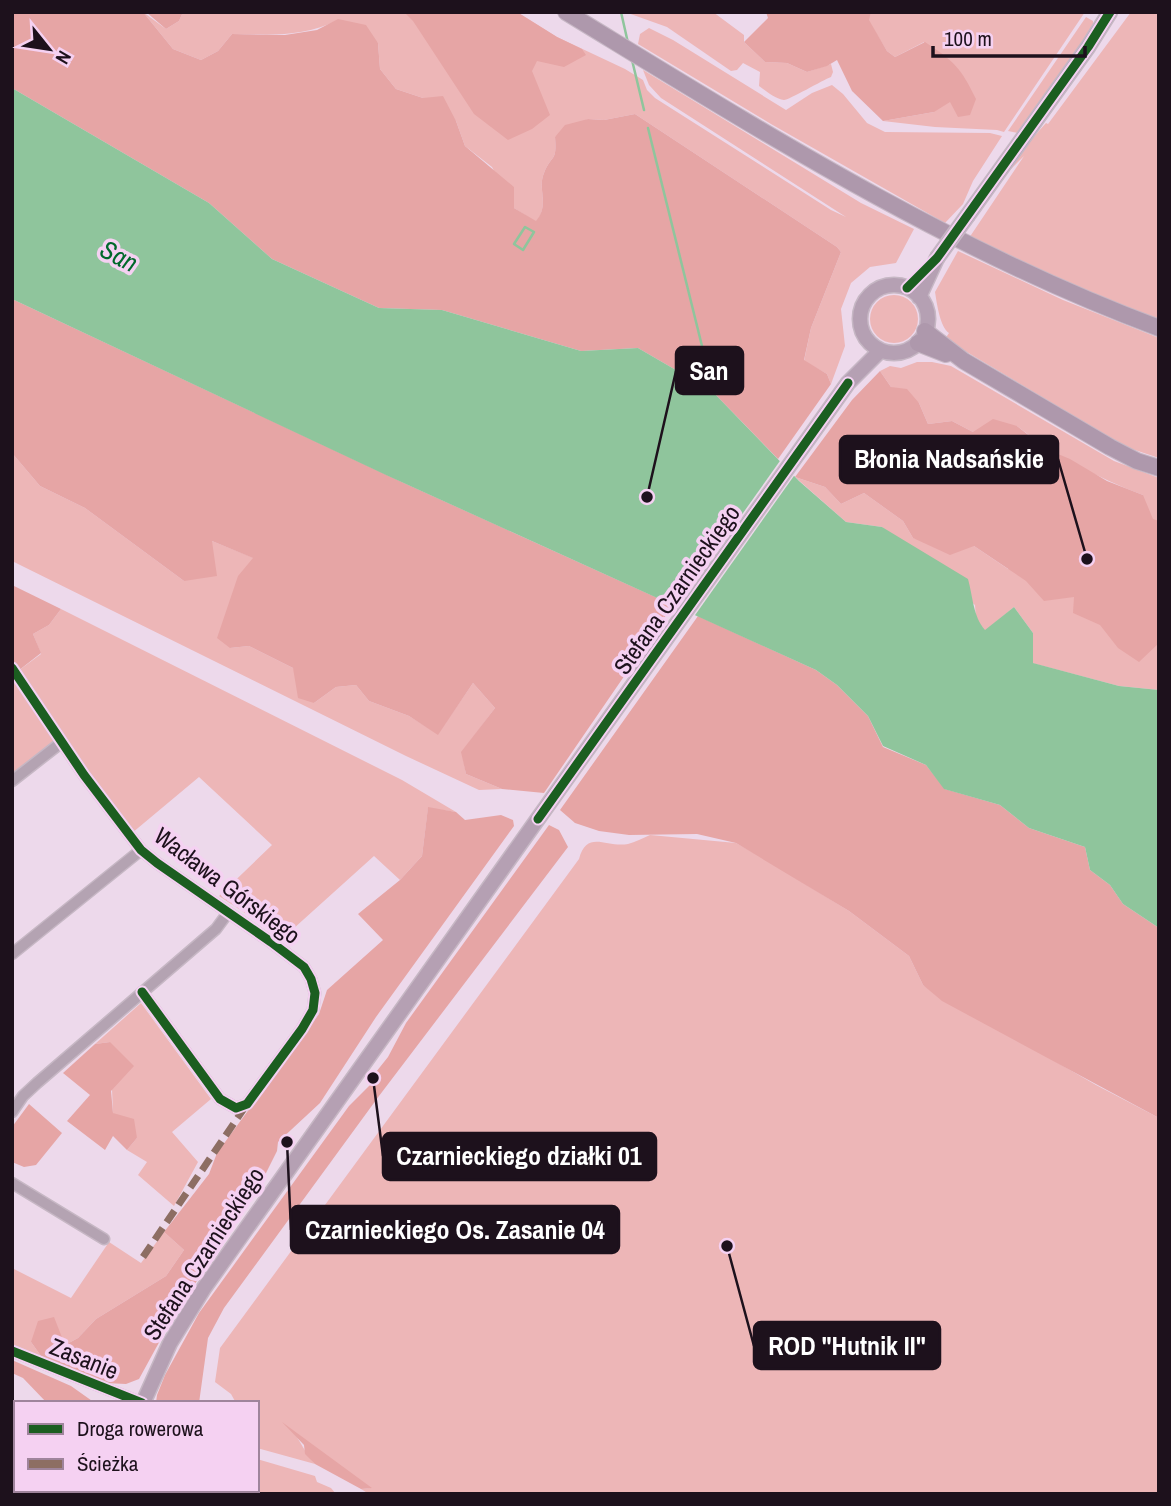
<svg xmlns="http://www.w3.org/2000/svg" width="1171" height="1506" viewBox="0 0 1171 1506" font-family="'Archivo Narrow',sans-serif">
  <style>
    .green { fill: #edb6b7 }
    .forest { fill: #e6a5a5 }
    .water { fill: #8fc59c }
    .pier { fill: #edd9eb }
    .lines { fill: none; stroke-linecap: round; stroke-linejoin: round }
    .stream { stroke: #8fc59c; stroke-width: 2.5 }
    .street-casing { stroke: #c6b7c4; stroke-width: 13 }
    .secondary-casing { stroke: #c6b7c4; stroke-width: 17 }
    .primary-casing { stroke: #c6b7c4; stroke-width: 18 }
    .street { stroke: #b4a3b2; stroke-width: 10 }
    .secondary { stroke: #b5a0b3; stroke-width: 14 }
    .primary { stroke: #ae98ac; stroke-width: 16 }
    .secondary-bridge-casing { stroke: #c6b7c4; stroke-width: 17; stroke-linecap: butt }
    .secondary-bridge { stroke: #b5a0b3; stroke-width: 14 }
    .quiet { stroke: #8d6e63; stroke-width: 7; stroke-dasharray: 14 7; stroke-linecap: butt }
    .cycleway-casing { stroke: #f5d1f2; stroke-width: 13 }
    .cycleway { stroke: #1b5e20; stroke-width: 9 }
    .labels { text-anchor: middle; stroke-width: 7; stroke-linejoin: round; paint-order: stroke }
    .street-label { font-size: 24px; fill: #1d111c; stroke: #f5d1f2 }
    .water-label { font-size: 26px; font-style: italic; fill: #00692b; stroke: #f5d1f2 }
    .leader { fill: none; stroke: #1d111c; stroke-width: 2.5 }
    .callout-dot { fill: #1d111c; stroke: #f5d1f2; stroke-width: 2.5 }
    .callout { fill: #1d111c; stroke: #1d111c; stroke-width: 2.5 }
    .callout-label { font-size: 26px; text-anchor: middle; font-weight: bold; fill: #fff }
  </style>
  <rect width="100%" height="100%" fill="#edd9eb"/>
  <!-- green -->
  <path class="green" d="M143,12L166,29L179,21L183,12H517L557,37L625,69L643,80L647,90L655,98L831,210L846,217L661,98L649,85L643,70L861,203L914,229L896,263L870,267L851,283L841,309L845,346L831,384L827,374L804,361L811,328L841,252L837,247L635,114L604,120L588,119L555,137C557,163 552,153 544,173C537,189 550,205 536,222L514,208L492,167L465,146L456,121L423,98L396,89L380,69L378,43L338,20C301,38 273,34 232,34L218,51L201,60L173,49Z
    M625,12H713L744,35V42L765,62L787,63L807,72L831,64L833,72L831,77C823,80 789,100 784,100C776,99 766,91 759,86L760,72L743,63L737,70L731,71L667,27Z
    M871,12H1085L1004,132L997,130L935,127L883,121L934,112L924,42L895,57L887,51L868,20Z
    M1131,12H1159V325L965,244L1024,156L1009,171L977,215L1019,153L1046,123L1048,124Z
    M1086,17L1093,21V28L1021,130L1018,133L1008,131Z
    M649,28L673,40L786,110L812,93L832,85L843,94L867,123L885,132L990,133L1002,136L973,181L963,204L945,223L771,124L638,44L640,34Z
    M958,251L1063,300L1159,338V458L1132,449L1109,437L945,339L949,333C940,327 937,304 935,292Z
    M870 319a24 24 0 1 1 48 0a24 24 0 1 1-48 0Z
    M917,362H932L951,366L1114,461L1159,478V690L1119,686L1032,663L1033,633L1014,607L985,631L976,619L975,605L882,527L846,522L795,477L825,487L841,504L864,493L903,521L913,538L974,546L1008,569L1143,495C1098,478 1055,456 1017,426L973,432L952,421L928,424L919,403L891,387L880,371L890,366L901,368Z
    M12,453L40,486L85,508L184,581L212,541L254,558L230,648L249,646L293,668L314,703L336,687L356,685L369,701L409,716L438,734L473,683L495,708L462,752L466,774L502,789L479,790L406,756L12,561Z
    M61,609L402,780L456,812L428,808L422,856L400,880L374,856L283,938L219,896L272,845L199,777L132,833L71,750L18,671L41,654L33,634L49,625Z
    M12,675L57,742L12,778Z
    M650,835L736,843L761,857L849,911L909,956L923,985L1096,1085L1159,1118V1494H369L361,1489L370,1488L290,1429C302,1441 304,1453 315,1464L257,1448V1403H236L231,1394L215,1382L220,1348L579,859C587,829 606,848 628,844C635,842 643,838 650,835Z
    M141,1003L211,1099L172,1132L198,1162L174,1206L138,1175L147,1162L127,1150L137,1138L113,1113L110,1042L95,1044Z
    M164,1232L184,1250L166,1276L96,1319L78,1338L65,1345L31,1342L41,1356L12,1344V1268L71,1298L109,1242L141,1263Z
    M12,1439L16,1443V1490H63L67,1494H12Z
    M257,1459L315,1476L317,1482L331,1488L336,1494H130L131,1490H257Z"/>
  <!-- forest -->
  <path class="forest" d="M12,12H143L173,49L201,60L218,51L232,34L285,35L317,30L338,19L366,25L378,43L380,69L396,89L423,98L443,96L456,121L465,146L514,187V208L536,221C550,205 537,189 544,173C552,153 557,163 555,137L565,125L588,119L604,120L635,114L837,247L841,252L811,328L804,360L827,374L831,384L778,459L712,391L638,348L581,351L442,310L379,308L272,259L209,203L12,88Z
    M146,12H183L179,21L166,29Z
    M404,12H517L557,37L582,49L586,55L564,67L537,61L532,71L550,115L532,129L508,140L474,114L413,21Z
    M766,12H871L869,20L887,51L895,57L925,42C954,61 961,68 976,99L970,115L958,117L950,102L934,112L883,121L852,91L837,60L827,66L807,72L787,63L765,62L744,42L768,18Z
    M12,299L404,483L673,605L544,793L502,789L466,774L461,752L495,708L473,683L438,735L409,716L369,701L356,685L336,687L314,703L298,698L293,668L249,646L230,648L217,638L238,576L253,558L212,541L217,576L184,581L85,508L40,486L12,453Z
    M880,371L891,387L907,389L919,403L928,424L952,421L973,432L993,419L1017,426L1046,449L1070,459L1107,481L1143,495L1153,519L1159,521V643L1139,662L1118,648L1100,625L1073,613L1074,597L1044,601L1026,581L974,546L950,555L913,538L903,521L864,493L841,504L825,487L795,477L852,400Z
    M12,585L61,609L49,625L33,634L41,653L18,671L12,662Z
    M698,616L816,670L837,685L868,716L883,747L926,765L945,789L1000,805L1029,828L1085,847L1090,870L1110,885L1123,904L1159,928V1118L942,1001L923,985L909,956L849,911L736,843L697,834L629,835L599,831L575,823L560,810Z
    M428,807L456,812L465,820L501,815L513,820L514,826L376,1017L320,1103L278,1142L277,1151L266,1173L168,1326L139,1379L126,1384L105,1383L41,1356L31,1342L38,1321L54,1317L65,1345L78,1338L96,1319L166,1276L184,1250L164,1232L209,1174L217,1153L319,1014L327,990L383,940L358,914L400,880L422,856Z
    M549,825L559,830L568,847L379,1096L224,1308L208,1338L199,1403H156L157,1395L165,1375L199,1313L349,1106L375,1080L376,1072L388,1057L406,1023Z
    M110,1042L134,1066L111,1091L113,1113L134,1119L137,1138L127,1150L113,1136L105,1150L67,1121L90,1095L63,1073L95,1044Z
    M29,1104L62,1133L36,1165L24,1167L12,1162V1127Z
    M12,1360L71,1386L95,1403H47L23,1378L12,1373Z
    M282,1422L372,1488L361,1489L315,1464L305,1454L304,1445Z"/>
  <!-- water -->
  <path class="water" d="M12,88L209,203L272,259L379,308L442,310L581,351L638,348L712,391L799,481L846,522L882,527L968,579C973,597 973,616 985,630L1014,607L1033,633V663L1119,686L1159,690V928L1123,904L1110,885L1090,870L1085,847L1029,828L1000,805L944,789L926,765L883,746L868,716L837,685L816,670L386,475L12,299Z"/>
  <!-- pier -->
  <path class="pier" d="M782,458L796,473L693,618L675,609Z"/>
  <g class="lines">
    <!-- stream -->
    <path class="stream" d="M621,12L628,43
      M632,60L644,110
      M648,128L702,346
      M525,227L534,232L523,250L514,244Z
      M705,361L712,391"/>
    <!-- street casing -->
    <g class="street-casing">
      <path id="street" d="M12,668L84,775L141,850L157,863L271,942L304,967L311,979L315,993L313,1010L302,1029L247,1104L236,1108L220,1099L142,992
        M12,781L62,742
        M12,954L141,850
        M12,1112L23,1096L37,1083L216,929L227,914
        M12,1183L104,1239
        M12,1351L142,1403"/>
    </g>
    <!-- secondary casing -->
    <g class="secondary-casing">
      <path id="secondary" d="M968,215L1088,47L1110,12
        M860 319a34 34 0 1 1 68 0a34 34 0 1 1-68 0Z
        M919,297L937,258
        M143,1403L170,1343L204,1288L848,383L880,351
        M117,1494V1490"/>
    </g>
    <!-- primary casing -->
    <g class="primary-casing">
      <path id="primary" d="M566,12C758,129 947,249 1159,328
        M925,331L964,361L1110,447L1137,461L1159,468
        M918,343L946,354"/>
    </g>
    <!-- street -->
    <use href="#street" class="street"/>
    <!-- secondary -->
    <use href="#secondary" class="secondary"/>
    <!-- primary -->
    <use href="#primary" class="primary"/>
    <!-- secondary-bridge casing -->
    <g class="secondary-bridge-casing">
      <path id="secondary-bridge" d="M937,258L968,215"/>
    </g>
    <!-- secondary-bridge -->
    <use href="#secondary-bridge" class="secondary-bridge"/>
    <!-- quiet -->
    <path class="quiet" d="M143,1257L247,1104"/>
    <!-- cycleway casing -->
    <g class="cycleway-casing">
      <path id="cycleway" d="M907,288L937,258L1088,47L1110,12
        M12,668L84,775L141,850L157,863L271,942L304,967L311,979L315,993L313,1010L302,1029L247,1104L236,1108L220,1099L142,992
        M538,819L848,383
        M12,1351L142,1403"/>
    </g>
    <!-- cycleway -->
    <use href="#cycleway" class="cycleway"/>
  </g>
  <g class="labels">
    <!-- street labels -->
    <g class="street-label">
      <text transform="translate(677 590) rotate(-55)" y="8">Stefana Czarnieckiego</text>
      <text transform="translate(227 886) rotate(37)" y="8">Wacława Górskiego</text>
      <text transform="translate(204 1254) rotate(-57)" y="8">Stefana Czarnieckiego</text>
      <text transform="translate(84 1359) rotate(22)" y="8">Zasanie</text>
    </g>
    <!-- water labels -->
    <g class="water-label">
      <text transform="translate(119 256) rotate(28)" y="9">San</text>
    </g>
  </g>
  <!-- callouts -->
  <path class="leader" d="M647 497L676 371M1087 559L1058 459M373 1078L383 1156M287 1142L291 1230M727 1246L754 1346"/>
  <g class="callout-dot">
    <circle cx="647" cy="497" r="7"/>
    <circle cx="1087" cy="559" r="7"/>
    <circle cx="373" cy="1078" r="7"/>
    <circle cx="287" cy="1142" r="7"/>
    <circle cx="727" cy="1246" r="7"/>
  </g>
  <g class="callout">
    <rect x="676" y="347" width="67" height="47" rx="7"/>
    <rect x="840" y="436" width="218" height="47" rx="7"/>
    <rect x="383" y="1133" width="273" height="47" rx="7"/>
    <rect x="291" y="1206" width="328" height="47" rx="7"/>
    <rect x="754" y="1322" width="186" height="47" rx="7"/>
  </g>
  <g class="callout-label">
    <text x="709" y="380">San</text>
    <text x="949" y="468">Błonia Nadsańskie</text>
    <text x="519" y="1165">Czarnieckiego działki 01</text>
    <text x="455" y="1239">Czarnieckiego Os. Zasanie 04</text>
    <text x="847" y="1355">ROD "Hutnik II"</text>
  </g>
  <!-- border -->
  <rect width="1171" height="1506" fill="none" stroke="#1d111c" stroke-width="28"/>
  <!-- legend -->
  <rect x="14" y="1401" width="245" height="91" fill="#f5d1f2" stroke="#9f849c" stroke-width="2"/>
  <rect x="28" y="1424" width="35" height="10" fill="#1b5e20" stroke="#9f849c" stroke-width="2"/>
  <text x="77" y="1436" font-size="21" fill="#1d111c">Droga rowerowa</text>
  <rect x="28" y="1459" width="35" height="10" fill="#8d6e63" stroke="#9f849c" stroke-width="2"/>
  <text x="77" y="1471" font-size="21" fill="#1d111c">Ścieżka</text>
  <!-- north arrow -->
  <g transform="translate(49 49) rotate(120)" stroke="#f5d1f2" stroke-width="5" paint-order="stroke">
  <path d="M0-5L12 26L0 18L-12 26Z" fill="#1d111c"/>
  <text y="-10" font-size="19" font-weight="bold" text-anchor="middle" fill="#1d111c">N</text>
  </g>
  <!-- scale -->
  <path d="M933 46v10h152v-10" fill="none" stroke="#1d111c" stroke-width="3.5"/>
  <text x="944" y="46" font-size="21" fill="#1d111c" stroke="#f5d1f2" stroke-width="5" paint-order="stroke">100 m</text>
</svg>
